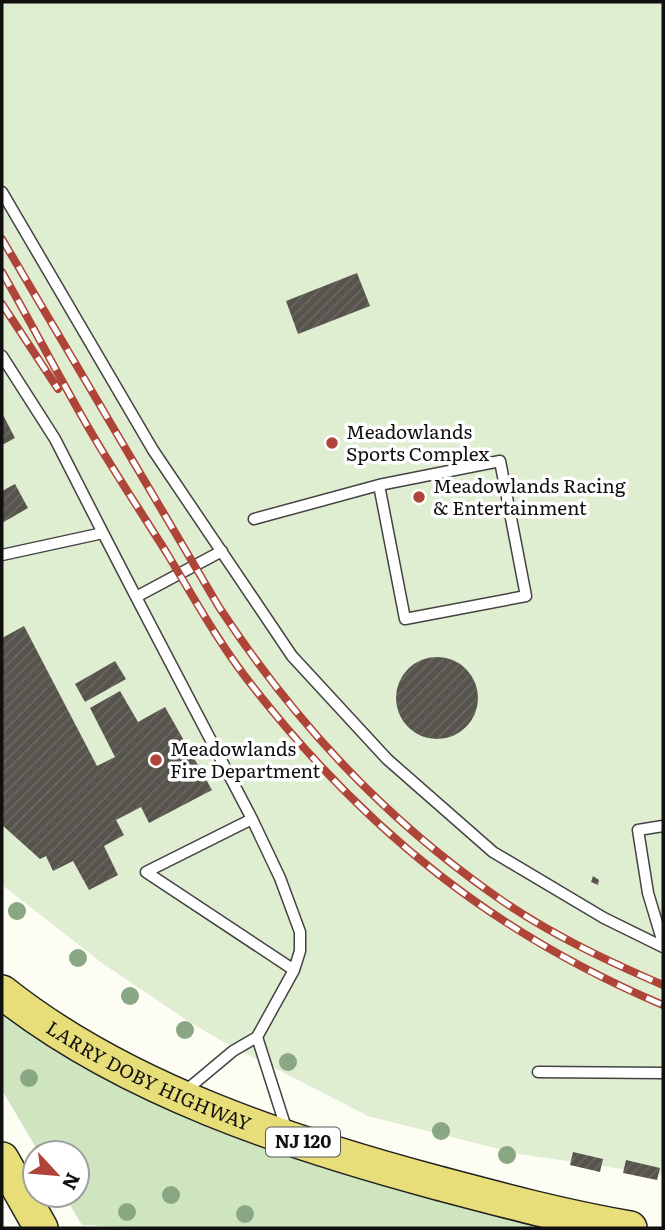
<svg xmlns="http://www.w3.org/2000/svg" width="665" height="1230" viewBox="0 0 665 1230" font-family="Literata,serif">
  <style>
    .grass { fill: #cee5c0 }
    .pitch { fill: #dfedd1 }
    .building { fill: url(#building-hatch) }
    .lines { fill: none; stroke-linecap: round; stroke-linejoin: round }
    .service-casing { stroke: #434343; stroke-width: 13 }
    .primary-casing { stroke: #212121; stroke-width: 36 }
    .service { stroke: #fff; stroke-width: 10 }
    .primary { stroke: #e8de79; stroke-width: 33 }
    .rail-casing { stroke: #af4538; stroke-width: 8 }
    .rail { stroke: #fff; stroke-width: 5; stroke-dasharray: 16; stroke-linecap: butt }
    .tree { fill: #89a783 }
    .poi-dot { fill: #af4538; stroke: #fff; stroke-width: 2.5 }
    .labels { text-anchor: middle; stroke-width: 7; stroke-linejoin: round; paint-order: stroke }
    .shield { fill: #fff; stroke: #585858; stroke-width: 2 }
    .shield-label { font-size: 18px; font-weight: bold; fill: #101010 }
    .poi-label { font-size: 19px; fill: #101010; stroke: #fff; text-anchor: start }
    .street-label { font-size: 19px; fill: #101010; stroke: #fff }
  </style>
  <defs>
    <pattern id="building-hatch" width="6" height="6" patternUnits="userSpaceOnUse" patternTransform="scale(1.75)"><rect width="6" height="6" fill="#57534d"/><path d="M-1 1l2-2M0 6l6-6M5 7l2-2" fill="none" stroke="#6a6762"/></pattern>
  </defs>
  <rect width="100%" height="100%" fill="#fdfdf4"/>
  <!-- grass -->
  <path class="grass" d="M2,1009L45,1042L136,1096L334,1168L564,1228H157L82,1225L64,1195H77V1153H39L2,1090Z"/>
  <!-- pitch -->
  <path class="pitch" d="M2,2H663V1175L519,1154L368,1116L220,1040L188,1021L102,963L2,885Z"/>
  <!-- building -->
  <path class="building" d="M357,273L370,306L298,334L286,301Z
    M2,413L15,438L2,445Z
    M15,484L28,508L2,523V491Z
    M24,626L97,766L115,757L90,708L120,691L138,722L165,707L212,790L149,823L141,807L116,820L124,835L104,846L118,875L89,890L73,861L53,871L46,856L40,859L2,825V638Z
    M396 698a41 41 0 1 1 82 0a41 41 0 1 1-82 0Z
    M115,661L126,679L85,702L75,684Z
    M593,876L599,880L598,885L591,882Z
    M573,1152L603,1159L600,1172L570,1165Z
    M626,1160L660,1168L657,1180L623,1173Z"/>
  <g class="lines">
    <!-- service casing -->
    <g class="service-casing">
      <path id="service" d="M2,192L153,450L292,656L387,759L493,852L604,918L663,947
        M2,356L55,439L103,533L2,555
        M254,519L379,485L405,619L526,596L500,461L379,485
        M103,533L136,597
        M252,819L146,872L294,970
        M663,826L638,830L648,893L663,943
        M257,1037L287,1131
        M538,1072L663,1073
        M184,1092L233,1051L257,1037L294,970L300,951V932L280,878L252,819L136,597L222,551"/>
    </g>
    <!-- primary casing -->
    <g class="primary-casing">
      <g id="primary">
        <path id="s1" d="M2,992C124,1089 289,1143 438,1183C502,1200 565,1217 630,1228"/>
        <path d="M2,1159L41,1228"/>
      </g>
    </g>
    <!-- service -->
    <use href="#service" class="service"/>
    <!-- primary -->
    <use href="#primary" class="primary"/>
    <!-- rail casing -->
    <g class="rail-casing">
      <path id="rail" d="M2,239L219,607C294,721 382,816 494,895C546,932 605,960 663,985
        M2,272C30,321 56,371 84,420C110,466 140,510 168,555C195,600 221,647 254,688C366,831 495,934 663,1005
        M2,304L58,389"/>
    </g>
    <!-- rail -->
    <use href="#rail" class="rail"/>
  </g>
  <!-- trees -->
  <g class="tree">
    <circle cx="17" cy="911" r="9"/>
    <circle cx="78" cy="958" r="9"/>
    <circle cx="130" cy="996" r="9"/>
    <circle cx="185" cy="1030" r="9"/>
    <circle cx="288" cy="1062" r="9"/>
    <circle cx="29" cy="1078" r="9"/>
    <circle cx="441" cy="1131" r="9"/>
    <circle cx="507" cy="1155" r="9"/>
    <circle cx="171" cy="1195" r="9"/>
    <circle cx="127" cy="1212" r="9"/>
    <circle cx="245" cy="1214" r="9"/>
  </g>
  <!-- markers -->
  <g class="poi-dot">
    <circle cx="332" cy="443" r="7"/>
    <circle cx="419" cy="497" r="7"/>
    <circle cx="156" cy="760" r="7"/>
  </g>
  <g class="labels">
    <!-- shield labels -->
    <rect class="shield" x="266" y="1127.5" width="74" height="29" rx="5"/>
    <g class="shield-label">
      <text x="303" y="1148">NJ 120</text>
    </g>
    <!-- poi labels -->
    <g class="poi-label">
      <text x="346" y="439">Meadowlands<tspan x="346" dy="22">Sports Complex</tspan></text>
      <text x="433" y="493">Meadowlands Racing<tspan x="433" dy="22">&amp; Entertainment</tspan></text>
      <text x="170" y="756">Meadowlands<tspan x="170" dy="22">Fire Department</tspan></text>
    </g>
    <!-- street labels -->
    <g class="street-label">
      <text dy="7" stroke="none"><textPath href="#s1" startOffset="170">LARRY DOBY HIGHWAY</textPath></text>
    </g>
  </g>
  <!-- border -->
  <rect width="665" height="1230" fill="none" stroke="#101010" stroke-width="7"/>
  <!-- north arrow -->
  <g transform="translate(56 1174) rotate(116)"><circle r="33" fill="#ffffff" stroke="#9f9f9f" stroke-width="2"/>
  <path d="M0-5L12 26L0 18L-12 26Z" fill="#af4538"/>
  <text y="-10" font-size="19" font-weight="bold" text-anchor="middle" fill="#101010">N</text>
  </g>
</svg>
